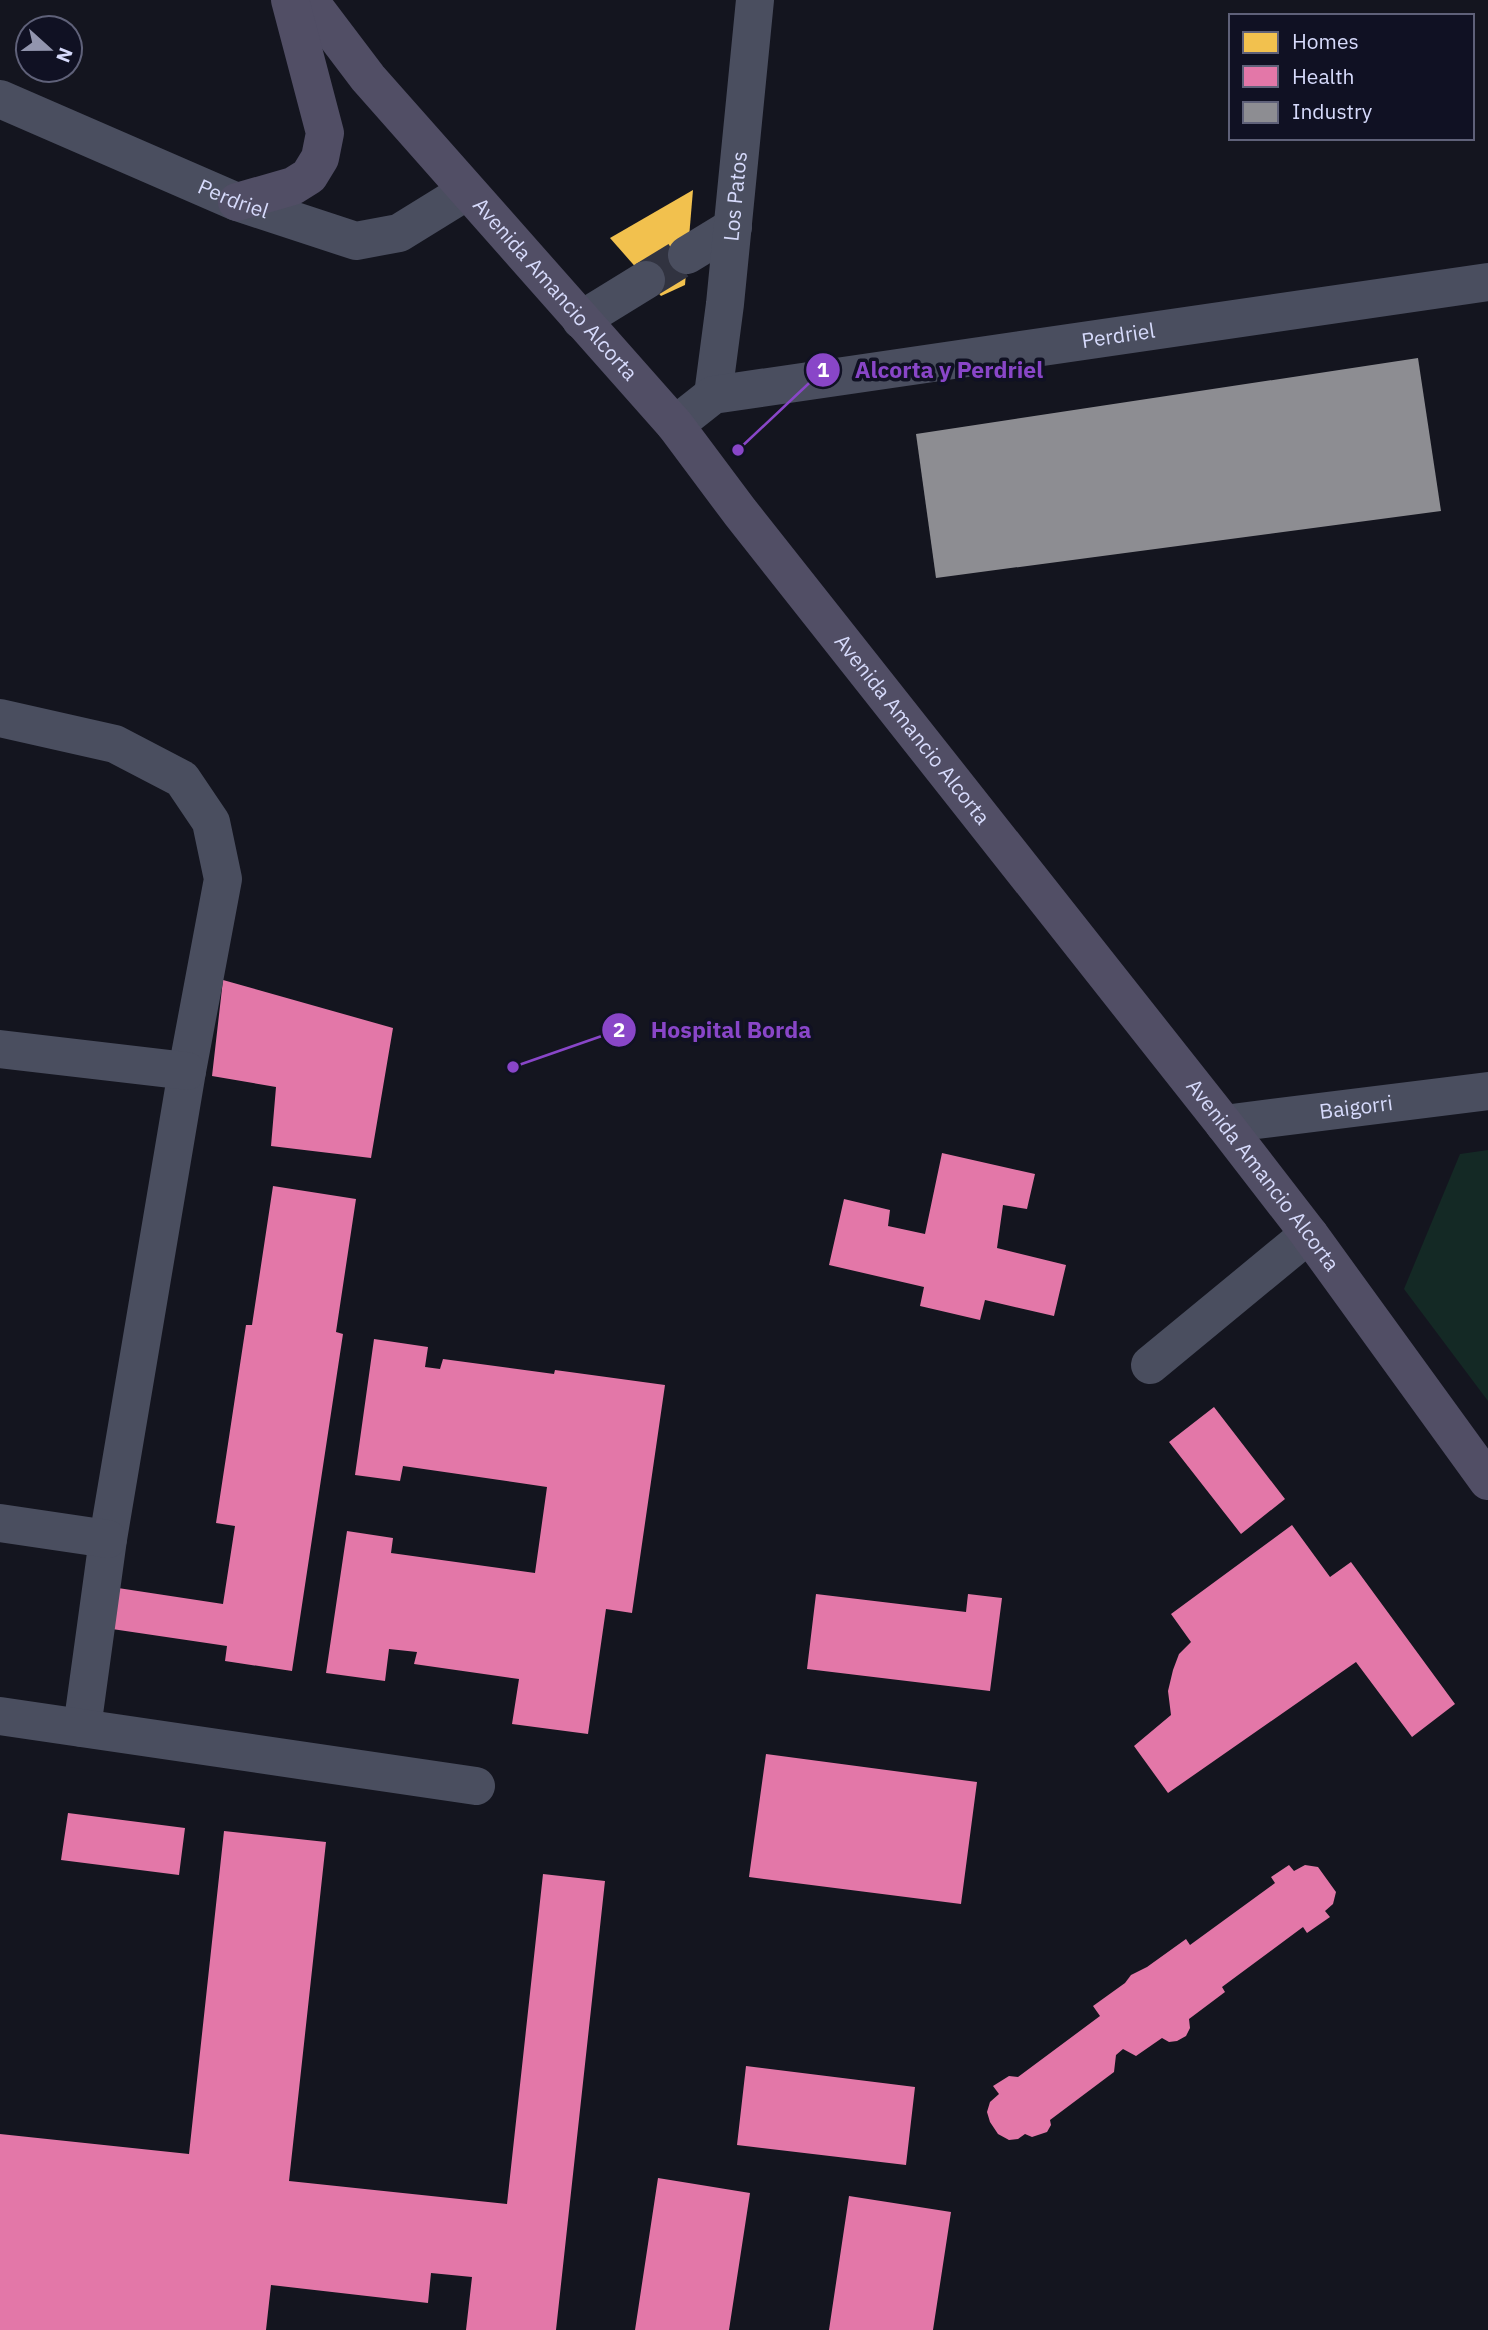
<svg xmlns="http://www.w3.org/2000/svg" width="1488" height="2330" viewBox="0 0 1488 2330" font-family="'IBM Plex Sans',sans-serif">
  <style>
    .green { fill: #142925 }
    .homes { fill: #f2c14e }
    .health { fill: #e377a8 }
    .industry { fill: #8d8d92 }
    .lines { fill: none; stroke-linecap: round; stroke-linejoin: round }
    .minor-tunnel { stroke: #313340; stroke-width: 38; stroke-dasharray: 38 19; stroke-linecap: butt }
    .minor { stroke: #4a4e5f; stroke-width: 38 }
    .major { stroke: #514e65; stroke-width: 38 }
    .labels { text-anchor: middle; stroke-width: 7; stroke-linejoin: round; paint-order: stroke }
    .street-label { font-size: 21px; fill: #d6dafb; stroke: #101123 }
    .leader { fill: none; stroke: #8946c8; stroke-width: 2.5 }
    .callout-dot { fill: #8946c8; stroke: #101123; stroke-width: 2.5 }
    .mark-label { font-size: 21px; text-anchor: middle; font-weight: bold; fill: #fff }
    .callout-label { font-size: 23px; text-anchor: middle; font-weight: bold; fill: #8946c8; stroke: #101123; stroke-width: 7; stroke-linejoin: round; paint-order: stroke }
  </style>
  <rect width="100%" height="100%" fill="#14151f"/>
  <!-- green -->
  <path class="green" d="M1488,1150V1401L1404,1289L1460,1154Z"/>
  <!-- homes -->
  <path class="homes" d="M693,190L685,285L661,296L610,238Z"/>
  <!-- health -->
  <path class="health" d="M223,980L393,1028L371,1158L271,1146L276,1087L212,1076Z
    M942,1153L1035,1174L1027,1209L1003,1205L997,1248L1066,1265L1054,1316L985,1300L980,1320L920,1306L924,1287L829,1265L844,1199L890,1210L888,1226L925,1234Z
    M273,1186L356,1199L336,1332L343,1334L292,1671L225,1661L227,1646L112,1629L118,1588L223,1604L235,1526L216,1523L246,1325H252Z
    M374,1339L428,1347L425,1367L440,1369L443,1359L554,1374L555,1370L665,1385L632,1613L606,1609L588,1734L512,1724L519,1679L414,1664L417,1652L389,1649L385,1681L326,1673L347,1531L393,1538L391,1553L535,1573L547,1487L403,1466L400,1481L355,1475Z
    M1214,1407L1285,1499L1241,1534L1169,1442Z
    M1292,1525L1330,1577L1351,1562L1455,1704L1412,1737L1356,1662L1168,1793L1134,1746L1171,1715L1168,1691L1173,1670L1179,1654L1191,1642L1171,1614Z
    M816,1594L966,1612L968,1594L1002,1598L990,1691L807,1669Z
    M766,1754L977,1782L961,1904L749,1877Z
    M68,1813L185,1828L179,1875L61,1860Z
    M224,1831L326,1842L289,2181L507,2204L543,1874L605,1881L556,2330H466L472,2277L431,2273L428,2303L271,2285L266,2330H0V2134L189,2154Z
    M1289,1865L1294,1871L1305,1865L1318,1867L1336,1892L1333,1904L1325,1911L1330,1917L1307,1933L1303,1927L1222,1987L1225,1992L1189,2019L1190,2028L1186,2036L1177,2041L1169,2042L1162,2038L1136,2056L1123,2049L1116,2055L1114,2072L1050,2120L1051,2125L1047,2132L1032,2137L1025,2134L1018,2139L1009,2140L998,2134L990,2122L987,2112L990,2102L999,2094L993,2086L1009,2076L1018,2077L1100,2016L1093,2006L1125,1983L1131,1975L1147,1967L1186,1939L1190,1945L1275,1883L1271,1877Z
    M746,2066L915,2087L906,2165L737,2145Z
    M658,2178L750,2193L729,2330H635Z
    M849,2196L951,2212L933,2330H829Z"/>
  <!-- industry -->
  <path class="industry" d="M1418,358L1441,511L936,578L916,434Z"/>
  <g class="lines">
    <!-- minor-tunnel -->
    <path class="minor-tunnel" d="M646,280L687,255"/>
    <!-- minor -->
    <g class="minor">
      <path id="s1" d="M0,99L237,202L356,241L399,233L467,191"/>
      <path d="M687,255L733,227"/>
      <path d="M581,320L646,280"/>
      <path id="s2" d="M713,395L725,304L755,0"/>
      <path id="s3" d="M675,425L713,395L1488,282"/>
      <path d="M0,718L115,744L182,779L211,822L223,879L187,1071L108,1539L82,1728"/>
      <path d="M0,1049L187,1071"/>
      <path id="s4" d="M1224,1124L1488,1091"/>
      <path d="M1150,1365L1309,1234"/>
      <path d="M0,1523L108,1539"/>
      <path d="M0,1716L476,1786"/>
    </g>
    <!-- major -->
    <g class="major">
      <path id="s5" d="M309,0L368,78L675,425L740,512L1224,1124L1309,1234L1488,1481"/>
      <path d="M237,202L293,186L309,176L320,158L325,133L290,0"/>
    </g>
  </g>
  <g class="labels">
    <!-- street labels -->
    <g class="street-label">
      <text dy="7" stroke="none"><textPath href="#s1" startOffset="254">Perdriel</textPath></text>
      <text dy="7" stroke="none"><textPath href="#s2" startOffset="200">Los Patos</textPath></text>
      <text dy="7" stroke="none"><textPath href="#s5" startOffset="380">Avenida Amancio Alcorta</textPath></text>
      <text dy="7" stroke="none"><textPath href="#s3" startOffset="458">Perdriel</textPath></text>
      <text dy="7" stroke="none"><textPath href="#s5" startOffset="947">Avenida Amancio Alcorta</textPath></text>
      <text dy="7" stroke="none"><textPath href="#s4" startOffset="133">Baigorri</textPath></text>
      <text dy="7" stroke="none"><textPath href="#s5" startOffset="1514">Avenida Amancio Alcorta</textPath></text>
    </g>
  </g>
  <!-- callouts -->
  <path class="leader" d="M738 450L823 370M513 1067L619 1030"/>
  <g class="callout-dot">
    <circle cx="738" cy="450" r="7"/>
    <circle cx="513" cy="1067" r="7"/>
    <circle cx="823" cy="370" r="18"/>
    <circle cx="619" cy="1030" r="18"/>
  </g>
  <g class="mark-label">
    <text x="823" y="377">1</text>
    <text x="619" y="1037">2</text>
  </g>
  <g class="callout-label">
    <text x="949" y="378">Alcorta y Perdriel</text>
    <text x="731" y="1038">Hospital Borda</text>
  </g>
  <!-- legend -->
  <rect x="1229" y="14" width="245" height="126" fill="#101123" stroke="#5f6179" stroke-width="2"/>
  <rect x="1243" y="32" width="35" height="21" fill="#f2c14e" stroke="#5f6179" stroke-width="2"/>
  <text x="1292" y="49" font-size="21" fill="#d6dafb">Homes</text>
  <rect x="1243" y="66" width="35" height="21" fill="#e377a8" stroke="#5f6179" stroke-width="2"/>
  <text x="1292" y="84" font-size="21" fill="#d6dafb">Health</text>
  <rect x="1243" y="102" width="35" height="21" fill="#8d8d92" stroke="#5f6179" stroke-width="2"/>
  <text x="1292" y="119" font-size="21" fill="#d6dafb">Industry</text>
  <!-- north arrow -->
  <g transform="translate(49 49) rotate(111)"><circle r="33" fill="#101123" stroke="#5f6179" stroke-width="2"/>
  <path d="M0-5L12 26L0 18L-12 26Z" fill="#9295ae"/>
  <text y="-10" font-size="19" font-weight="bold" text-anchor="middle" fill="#d6dafb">N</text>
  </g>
</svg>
